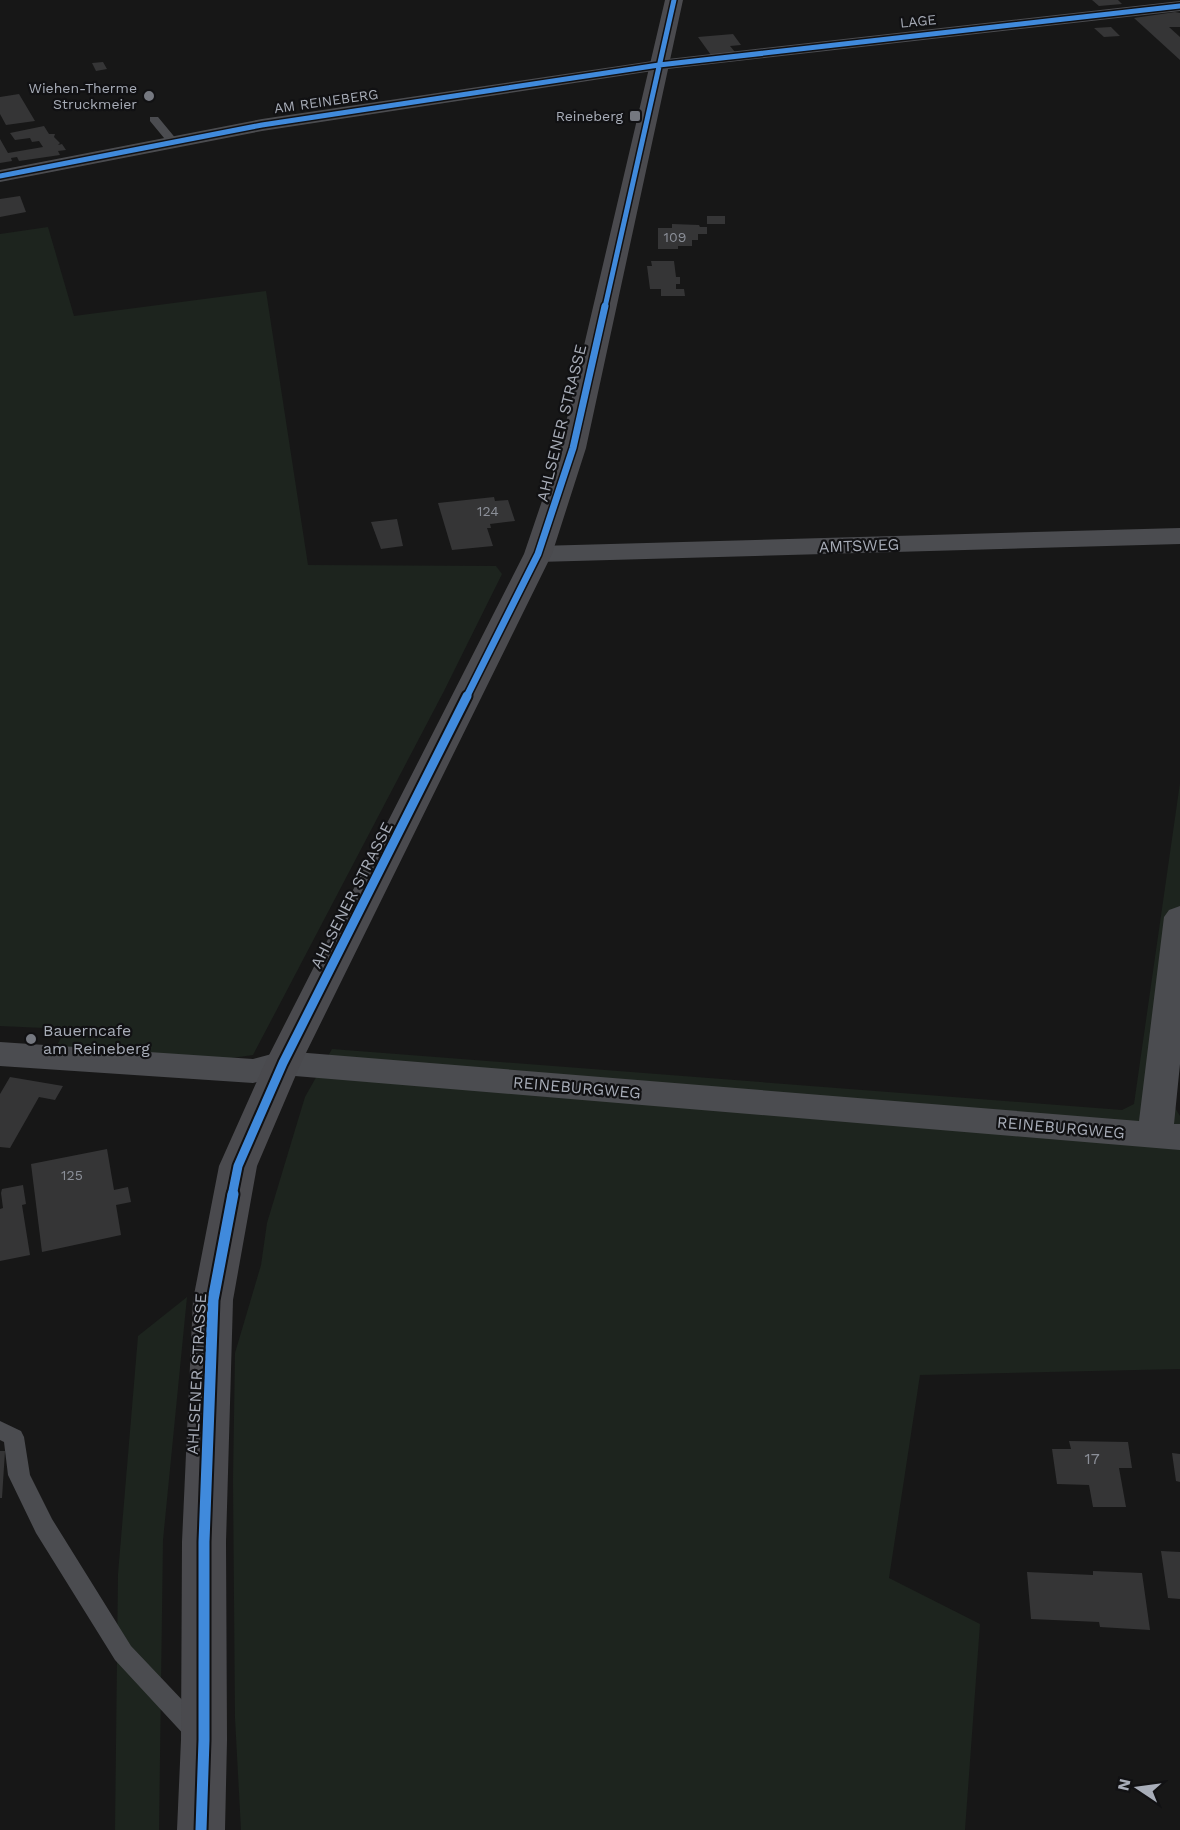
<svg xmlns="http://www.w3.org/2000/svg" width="1180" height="1830" viewBox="0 0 1180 1830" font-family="'Work Sans',sans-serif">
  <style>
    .green { fill: #1d241e }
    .building { fill: #353536 }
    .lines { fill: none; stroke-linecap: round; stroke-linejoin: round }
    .lane { fill: #4b4c50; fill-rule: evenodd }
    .street { fill: #4b4c50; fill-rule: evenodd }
    .secondary { fill: #4a4a4e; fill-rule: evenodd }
    .cycleway-far3-casing { stroke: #111113; stroke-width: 8 }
    .cycleway-far2-casing { stroke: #111113; stroke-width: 10 }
    .cycleway-far1-casing { stroke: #111113; stroke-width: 13 }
    .cycleway-casing { stroke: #111113; stroke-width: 15 }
    .cycleway-far3 { stroke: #408adc; stroke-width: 5 }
    .cycleway-far2 { stroke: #408adc; stroke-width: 7 }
    .cycleway-far1 { stroke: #408adc; stroke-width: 9 }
    .cycleway { stroke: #408adc; stroke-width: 11 }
    .poi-dot { fill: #757880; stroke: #111113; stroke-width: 2 }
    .labels { text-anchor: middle; stroke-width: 4.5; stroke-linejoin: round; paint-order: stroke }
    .far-street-label { font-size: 14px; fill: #a8adb8; stroke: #111113 }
    .far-poi-label { font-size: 14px; fill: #a8adb8; stroke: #111113; text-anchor: end }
    .number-label { font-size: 14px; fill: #8b8f98 }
    .street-label { font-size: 16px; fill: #a8adb8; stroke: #111113 }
    .poi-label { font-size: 16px; fill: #a8adb8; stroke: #111113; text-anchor: start }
    .near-number-label { font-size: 16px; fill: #8b8f98 }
  </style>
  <rect width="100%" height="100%" fill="#171717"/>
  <!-- green -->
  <path class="green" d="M48,227L74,316L266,291L308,565L496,566L502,574L444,691L253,1055L225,1059L53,1052L66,1029L0,1026V234Z
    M1180,783V1043L1174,1106L1180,1116V1369L920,1375L889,1578L980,1624L965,1830H241L235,1718L233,1480L235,1353L261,1265L267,1223L298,1120L305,1097L332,1049L1122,1110L1134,1104Z
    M187,1297L163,1540L159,1830H115L118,1574L138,1336Z"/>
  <!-- building -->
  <path class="building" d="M1092,0H1118L1122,4L1099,6Z
    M1175,12L1180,13V27H1169L1180,37V60L1134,18Z
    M1111,27L1120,36L1104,37L1094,28Z
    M733,34L741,45L730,46L735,52L711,55L698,37Z
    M103,62L107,69L96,71L92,63Z
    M19,94L35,121L6,125L0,114V97Z
    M44,126L49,134H55L54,137L60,143L58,145L62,144L66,150L58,151L60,155L19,161L17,157L11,158L12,161L0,163V139L8,153L43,147L39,141L32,142L30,138L15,140L10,133Z
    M20,196L26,212L0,217V199Z
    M707,216H725V224H707Z
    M672,224L699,225L700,227H707V234H698V240H692V246H678V249H658V228H672Z
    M651,261H674L676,277H680V284H676V289H684L685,296H661V289H650L647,266H652Z
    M494,497L495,501L508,500L515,521L490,524L491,528H487L493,546L452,550L438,503Z
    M397,519L403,546L381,549L371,522Z
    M10,1077L63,1086L55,1100L39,1097L10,1148L0,1147V1094Z
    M107,1149L114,1190L128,1187L131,1202L116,1205L121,1235L42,1252L31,1164Z
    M23,1185L26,1204L22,1205L30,1255L0,1261V1209L3,1208L1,1193L2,1189Z
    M1069,1441L1128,1442L1132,1468H1119L1126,1507H1093L1089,1485L1057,1484L1052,1449H1071Z
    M0,1451H5L2,1498H0Z
    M1172,1453L1180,1454V1482L1176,1481Z
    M1161,1551L1180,1552V1599L1168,1598Z
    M1093,1571L1142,1573L1150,1630L1100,1627L1099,1622L1031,1619L1027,1572L1093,1575Z"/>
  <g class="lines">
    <!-- lane -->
    <path class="lane" d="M150,117H158L177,140V144H169L150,121Z
      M0,1421L21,1431L24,1437L30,1475L52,1519L131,1646L204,1723L208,1731L204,1739L196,1742L188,1739L115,1660L36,1533L8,1475L4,1442L0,1440Z"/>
    <!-- street -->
    <path class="street" d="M1180,1V11L659,70L262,131L0,182V170L262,119L659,60Z
      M1180,528V544L538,562L529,559L525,554L529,549L538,546Z
      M1180,906V1064L1174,1124H1180V1150L283,1075L253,1083L0,1066V1042L253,1059L283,1051L1139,1121L1164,917L1169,910Z"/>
    <!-- secondary -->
    <path class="secondary" d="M665,0H683L586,448L552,554L301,1063L257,1166L233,1300L226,1542L227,1740L225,1830H177L181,1740L182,1542L193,1300L219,1166L265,1063L524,554L560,448Z"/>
    <!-- cycleway-far3 casing -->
    <g class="cycleway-far3-casing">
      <path id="cycleway-far3" d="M0,176L262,125L659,65L1180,6
        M605,307L674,0"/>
    </g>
    <!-- cycleway-far2 casing -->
    <g class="cycleway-far2-casing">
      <path id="cycleway-far2" d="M466,698L538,554L573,448L605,306"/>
    </g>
    <!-- cycleway-far1 casing -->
    <g class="cycleway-far1-casing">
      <path id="cycleway-far1" d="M232,1196L238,1166L283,1063L467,696"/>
    </g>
    <!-- cycleway casing -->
    <g class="cycleway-casing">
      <path id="cycleway" d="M201,1830L204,1740V1542L213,1300L233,1194"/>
    </g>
    <!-- cycleway-far3 -->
    <use href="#cycleway-far3" class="cycleway-far3"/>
    <!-- cycleway-far2 -->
    <use href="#cycleway-far2" class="cycleway-far2"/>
    <!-- cycleway-far1 -->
    <use href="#cycleway-far1" class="cycleway-far1"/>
    <!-- cycleway -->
    <use href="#cycleway" class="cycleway"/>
  </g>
  <!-- markers -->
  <g class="poi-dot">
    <circle cx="149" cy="96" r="6"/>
    <rect x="629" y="110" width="12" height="12" rx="3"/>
    <circle cx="31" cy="1039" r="6"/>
  </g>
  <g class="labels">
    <!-- far-street labels -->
    <g class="far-street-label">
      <text transform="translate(918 21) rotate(-6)" y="5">LAGE</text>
      <text transform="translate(326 101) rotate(-8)" y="5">AM REINEBERG</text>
    </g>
    <!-- far-poi labels -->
    <g class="far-poi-label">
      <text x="137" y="93">Wiehen-Therme<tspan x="137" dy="16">Struckmeier</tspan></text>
      <text x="623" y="121">Reineberg</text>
    </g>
    <!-- number labels -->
    <g class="number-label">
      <text x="675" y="242">109</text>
      <text x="488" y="516">124</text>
      <text x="72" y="1180">125</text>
    </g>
    <!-- street labels -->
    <g class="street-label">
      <text transform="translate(561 423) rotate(-76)" y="6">AHLSENER STRASSE</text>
      <text transform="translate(859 545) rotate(-2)" y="6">AMTSWEG</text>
      <text transform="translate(351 895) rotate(-63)" y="6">AHLSENER STRASSE</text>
      <text transform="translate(577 1087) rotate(5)" y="6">REINEBURGWEG</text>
      <text transform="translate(1061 1127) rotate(5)" y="6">REINEBURGWEG</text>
      <text transform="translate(196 1374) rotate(-87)" y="6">AHLSENER STRASSE</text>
    </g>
    <!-- poi labels -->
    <g class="poi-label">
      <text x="43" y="1036">Bauerncafe<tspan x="43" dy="18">am Reineberg</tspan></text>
    </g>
    <!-- near-number labels -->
    <g class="near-number-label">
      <text x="1092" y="1464">17</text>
    </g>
  </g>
  <!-- north arrow -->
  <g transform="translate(1138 1788) rotate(283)" stroke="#111113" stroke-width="4.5" paint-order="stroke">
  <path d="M0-4.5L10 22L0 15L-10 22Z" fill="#a8adb8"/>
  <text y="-9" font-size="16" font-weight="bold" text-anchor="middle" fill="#a8adb8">N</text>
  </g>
</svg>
